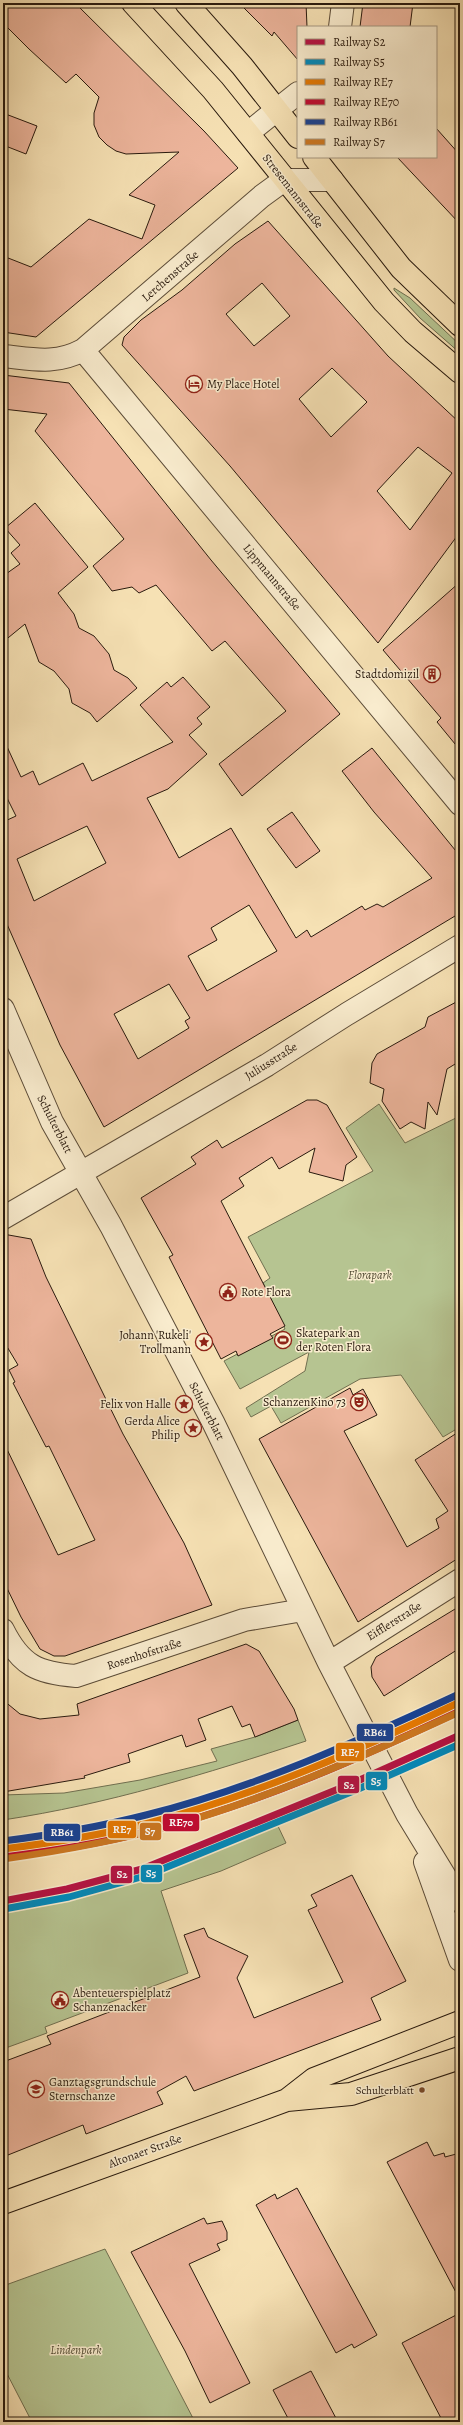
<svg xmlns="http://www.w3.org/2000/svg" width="463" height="2425" viewBox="0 0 463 2425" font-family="Alegreya,serif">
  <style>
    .green { fill: #b6c491; stroke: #706f50 }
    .building { fill: #edb59c; stroke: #291a0e; fill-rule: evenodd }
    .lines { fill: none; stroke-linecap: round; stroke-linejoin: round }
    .minor-casing { stroke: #5c4c38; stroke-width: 24 }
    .major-casing { stroke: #291a0e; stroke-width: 24 }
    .minor { stroke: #f9ecce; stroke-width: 22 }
    .major { stroke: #f6e1b4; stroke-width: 22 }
    .rail-1-casing { stroke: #f9ecce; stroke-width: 10 }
    .rail-2-casing { stroke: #f9ecce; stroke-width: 10 }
    .rail-3-casing { stroke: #f9ecce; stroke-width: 10 }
    .rail-4-casing { stroke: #f9ecce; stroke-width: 10 }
    .rail-5-casing { stroke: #f9ecce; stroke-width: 10 }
    .rail-6-casing { stroke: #f9ecce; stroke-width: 10 }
    .rail-1 { stroke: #b51143; stroke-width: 7 }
    .rail-2 { stroke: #0089bb; stroke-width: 7 }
    .rail-3 { stroke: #e57801; stroke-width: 7 }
    .rail-4 { stroke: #c10831; stroke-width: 7 }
    .rail-5 { stroke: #164194; stroke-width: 7 }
    .rail-6 { stroke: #cc7720; stroke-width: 7 }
    .bus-dot { fill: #7a4b2a; stroke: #f9ecce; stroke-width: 1.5 }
    .labels { text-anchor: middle; stroke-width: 3; stroke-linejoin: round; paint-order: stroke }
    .bus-label { font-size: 11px; fill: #291a0e; stroke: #f9ecce; text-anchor: end }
    .street-label { font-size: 12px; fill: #291a0e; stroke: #f9ecce }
    .poi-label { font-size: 12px; fill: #291a0e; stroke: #f9ecce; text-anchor: start }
    .park-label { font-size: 12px; font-style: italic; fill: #534d35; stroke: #f9ecce }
    .line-badge { stroke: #f9ecce; stroke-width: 1.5 }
    .badge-label { font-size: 11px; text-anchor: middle; font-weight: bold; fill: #fff }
  </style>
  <rect width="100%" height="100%" fill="#f6e1b4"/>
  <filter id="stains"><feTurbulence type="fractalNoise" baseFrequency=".005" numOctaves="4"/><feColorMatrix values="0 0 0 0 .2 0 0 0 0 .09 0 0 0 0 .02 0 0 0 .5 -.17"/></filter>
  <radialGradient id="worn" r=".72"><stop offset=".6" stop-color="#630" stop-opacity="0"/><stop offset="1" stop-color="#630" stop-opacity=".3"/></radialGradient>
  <!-- green -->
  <path class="green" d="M394,288L410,298L460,345V353L420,318L394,290Z
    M379,1104L405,1143L460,1116V1427L443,1437L401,1375L360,1379L281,1423L271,1406L251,1417L246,1408L305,1371L309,1352L240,1389L224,1361L285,1329L263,1283L270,1278L248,1237L373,1171L346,1128Z
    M298,1720L306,1741C205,1774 109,1804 3,1820V1795L64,1793L140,1780L217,1761L211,1749L255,1737Z
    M277,1824L286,1843L221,1871L161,1891L188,1973L45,2027L47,2033L3,2049V1908L60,1900L162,1873Z
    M105,2249L195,2422H32L3,2366V2286Z"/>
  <!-- building -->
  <path class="building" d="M3,3H75L204,131L238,168L36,337L3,332V256L31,267L89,219L142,239L155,205L129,195L179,152L126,154L116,151L107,145L99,137L94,125V113L99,97L76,74L66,83L29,49L3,23Z
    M239,3H306L307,27H298V60L274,32L272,36Z
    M363,3H413L410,27H360Z
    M3,113L37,126L26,154L3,145Z
    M436,128L460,155V224L397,157H436Z
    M268,221L388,356L460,423V532L378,643L230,466L122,345L124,337L141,320L182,290L235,244ZM262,283L290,316L254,346L226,314ZM332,368L367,402L331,437L299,399ZM418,447L452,473L410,530L377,491Z
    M3,375L69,383L211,560L340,714L242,796L219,764L286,711L225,641L212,651L156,585L139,593L132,587L112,591L93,566L124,539L35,431L47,414L3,409Z
    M35,503L88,567L58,593L74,614L79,628L94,636L109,654L114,670L128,678L137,688L97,722L90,713L72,703L69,689L54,671L39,662L25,624L3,642V576L20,564L11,553L20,545L5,528Z
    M460,582V750L437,722L441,718L383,650Z
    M183,677L210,707L197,718L202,724L189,735L207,754L168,789L147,798L179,858L231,828L296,938L307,930L311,937L362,906L365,910L377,904L383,907L432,878L374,812L342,771L372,748L460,856V913L104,1127L60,1045L3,915V822L16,816L3,790V738L21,777L33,771L39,785L83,763L92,781L173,742L140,705L167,682L171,687ZM87,826L106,863L34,901L17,859ZM249,905L277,951L207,991L188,956L217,940L211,928ZM169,984L190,1018L185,1021L189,1028L138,1059L114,1014Z
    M292,812L320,851L296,868L267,829Z
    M460,1000V1061L447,1069L437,1115L428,1102L425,1129L411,1122L400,1129L382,1101L384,1089L370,1083L372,1063L377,1054L425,1027L428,1017Z
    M307,1100H317L327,1105L357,1157L346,1165L343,1181L309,1172L315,1148L279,1169L272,1157L239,1178L244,1186L221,1201L285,1326L270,1334L273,1338L238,1356L236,1351L221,1359L169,1257L173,1255L141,1198L196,1164L191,1157L217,1140L222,1148Z
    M3,1234L31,1239L46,1277L123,1434L184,1543L212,1605L65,1656H54L40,1649L21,1617L3,1580V1441L58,1555L95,1540L49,1446L46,1447L13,1383L15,1382L9,1370L18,1365L3,1340Z
    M350,1388L353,1395L363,1389L377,1415L344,1431L407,1547L439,1528L436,1519L448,1511L415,1460L460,1431V1557L358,1622L259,1439Z
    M460,1606V1648L384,1696L372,1677L371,1667L376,1657Z
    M246,1644L259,1651L294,1709L298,1720L255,1737L250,1724L242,1727L232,1706L198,1719L206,1740L186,1747L182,1735L128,1754L130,1762L84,1776L85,1778L3,1792V1700L20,1714L40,1719L79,1715L77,1704Z
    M352,1875L406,1981L371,1998L381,2020L194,2091L186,2076L157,2092L163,2104L86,2134L83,2125L3,2157V2062L51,2044L47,2036L200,1977L184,1935L204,1928L208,1937L248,1956L237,1978L254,2018L343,1982L308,1910L317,1906L311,1895Z
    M427,2142L434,2156L444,2153L445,2157L460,2153V2300L387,2162Z
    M297,2188L377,2335L354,2348L352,2344L336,2353L256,2205L275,2194L277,2199Z
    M204,2218L207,2224L222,2221L227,2232V2240L217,2244L220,2250L189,2264L250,2383L210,2403L185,2351L131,2252Z
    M460,2313V2422H443L402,2343Z
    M311,2371L338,2422H290L273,2390Z"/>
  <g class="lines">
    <!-- minor casing -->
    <g class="minor-casing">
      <path id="minor" d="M340,27L343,3
        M248,133L298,93
        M83,350L460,804
        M3,356C33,359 55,365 83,350L262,196L284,180H332
        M3,1009L52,1122L111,1226L213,1422L329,1663L407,1814L460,1901
        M3,1218L267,1065L347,1014L460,946
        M3,1630C21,1666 38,1673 76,1676L244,1620L303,1610
        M329,1663L460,1580
        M425,1862L460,1960"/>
    </g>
    <!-- major casing -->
    <g class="major-casing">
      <path id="major" d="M133,3L213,90L384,302L413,332L460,372
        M186,3L242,66L298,137
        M314,157L401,268L460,325
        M287,2100L314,2079L460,2022
        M3,2203L287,2100L351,2094L460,2058"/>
    </g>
    <!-- minor -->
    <use href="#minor" class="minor"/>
    <!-- major -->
    <use href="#major" class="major"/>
    <!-- rail-1 casing -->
    <g class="rail-1-casing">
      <path id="rail-1" d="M3,1901L67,1889L142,1869L353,1783L460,1735"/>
    </g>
    <!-- rail-2 casing -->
    <g class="rail-2-casing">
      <path id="rail-2" d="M4,1909L69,1897L145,1876L356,1790L460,1744"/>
    </g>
    <!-- rail-3 casing -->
    <g class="rail-3-casing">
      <path id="rail-3" d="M3,1849C52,1843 101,1835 149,1823C257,1795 359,1750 460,1702"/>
    </g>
    <!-- rail-4 casing -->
    <g class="rail-4-casing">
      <path id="rail-4" d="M4,1857C53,1851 102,1843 150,1831C258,1804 360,1758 460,1711"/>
    </g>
    <!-- rail-5 casing -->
    <g class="rail-5-casing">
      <path id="rail-5" d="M3,1841C51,1835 99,1827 146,1815C254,1788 356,1742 457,1695"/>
    </g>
    <!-- rail-6 casing -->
    <g class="rail-6-casing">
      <path id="rail-6" d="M3,1859C62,1851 120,1840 178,1824C274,1796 366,1755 457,1713"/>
    </g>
    <!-- rail-1 -->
    <use href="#rail-1" class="rail-1"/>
    <!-- rail-2 -->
    <use href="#rail-2" class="rail-2"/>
    <!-- rail-3 -->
    <use href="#rail-3" class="rail-3"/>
    <!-- rail-4 -->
    <use href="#rail-4" class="rail-4"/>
    <!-- rail-5 -->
    <use href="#rail-5" class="rail-5"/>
    <!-- rail-6 -->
    <use href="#rail-6" class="rail-6"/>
  </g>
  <!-- icons -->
  <defs>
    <g id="hotel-ring" transform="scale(0.9)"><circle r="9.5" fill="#f9ecce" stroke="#8f2418" stroke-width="1.5"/><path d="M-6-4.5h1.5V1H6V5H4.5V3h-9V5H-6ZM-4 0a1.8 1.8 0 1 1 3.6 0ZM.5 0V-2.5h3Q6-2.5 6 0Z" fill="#8f2418"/></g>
    <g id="building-ring" transform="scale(0.9)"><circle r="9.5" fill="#f9ecce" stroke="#8f2418" stroke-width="1.5"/><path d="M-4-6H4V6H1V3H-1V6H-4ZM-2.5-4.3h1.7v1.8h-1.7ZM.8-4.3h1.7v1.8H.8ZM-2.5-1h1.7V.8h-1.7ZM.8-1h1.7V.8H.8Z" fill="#8f2418"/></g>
    <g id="civic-ring" transform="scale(0.9)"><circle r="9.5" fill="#f9ecce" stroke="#8f2418" stroke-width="1.5"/><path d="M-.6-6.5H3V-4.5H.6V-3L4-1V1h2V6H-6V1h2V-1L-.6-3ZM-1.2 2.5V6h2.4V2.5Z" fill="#8f2418"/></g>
    <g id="stadium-ring" transform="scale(0.9)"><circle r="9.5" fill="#f9ecce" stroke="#8f2418" stroke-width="1.5"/><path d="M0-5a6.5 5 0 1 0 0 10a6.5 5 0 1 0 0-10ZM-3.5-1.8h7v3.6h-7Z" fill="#8f2418"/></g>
    <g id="sight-ring" transform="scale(0.9)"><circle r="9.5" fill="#f9ecce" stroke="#8f2418" stroke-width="1.5"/><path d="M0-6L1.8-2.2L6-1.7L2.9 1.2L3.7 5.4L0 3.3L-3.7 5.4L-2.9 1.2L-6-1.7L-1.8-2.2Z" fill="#8f2418"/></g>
    <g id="theatre-ring" transform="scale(0.9)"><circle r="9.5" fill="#f9ecce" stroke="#8f2418" stroke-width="1.5"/><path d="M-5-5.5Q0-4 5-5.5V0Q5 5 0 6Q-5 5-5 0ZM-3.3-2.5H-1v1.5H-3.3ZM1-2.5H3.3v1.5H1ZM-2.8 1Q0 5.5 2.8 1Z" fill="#8f2418"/></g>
    <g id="school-ring" transform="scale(0.9)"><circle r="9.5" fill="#f9ecce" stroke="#8f2418" stroke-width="1.5"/><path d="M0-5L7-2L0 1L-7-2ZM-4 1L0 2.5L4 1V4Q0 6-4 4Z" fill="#8f2418"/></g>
  </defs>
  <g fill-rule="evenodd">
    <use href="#hotel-ring" x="194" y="384"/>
    <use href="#building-ring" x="432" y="674"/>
    <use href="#civic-ring" x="228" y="1292"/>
    <use href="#stadium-ring" x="283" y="1340"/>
    <use href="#sight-ring" x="204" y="1342"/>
    <use href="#theatre-ring" x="359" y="1402"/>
    <use href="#sight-ring" x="184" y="1404"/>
    <use href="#sight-ring" x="193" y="1428"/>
    <use href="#civic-ring" x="60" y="2000"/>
    <use href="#school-ring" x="36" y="2089"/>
  </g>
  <!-- markers -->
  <circle class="bus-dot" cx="422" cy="2090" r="3.5"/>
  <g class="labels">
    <!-- bus labels -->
    <g class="bus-label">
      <text x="414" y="2094">Schulterblatt</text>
    </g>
    <!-- street labels -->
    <g class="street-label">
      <text transform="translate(293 191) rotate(52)" y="4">Stresemannstraße</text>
      <text transform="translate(170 276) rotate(-41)" y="4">Lerchenstraße</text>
      <text transform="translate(272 577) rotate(50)" y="4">Lippmannstraße</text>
      <text transform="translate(271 1061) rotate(-32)" y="4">Juliusstraße</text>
      <text transform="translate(55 1124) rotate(63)" y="4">Schulterblatt</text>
      <text transform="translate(207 1411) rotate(63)" y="4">Schulterblatt</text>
      <text transform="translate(394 1621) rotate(-32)" y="4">Eifflerstraße</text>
      <text transform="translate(144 1654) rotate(-18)" y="4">Rosenhofstraße</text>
      <text transform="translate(145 2151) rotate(-20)" y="4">Altonaer Straße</text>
    </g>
    <!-- poi labels -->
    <g class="poi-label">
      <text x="207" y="388">My Place Hotel</text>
      <text x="419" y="678" text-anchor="end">Stadtdomizil</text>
      <text x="241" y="1296">Rote Flora</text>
      <text x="296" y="1337">Skatepark an<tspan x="296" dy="14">der Roten Flora</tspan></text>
      <text x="191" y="1339" text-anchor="end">Johann 'Rukeli'<tspan x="191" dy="14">Trollmann</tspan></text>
      <text x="346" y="1406" text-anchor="end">SchanzenKino 73</text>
      <text x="171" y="1408" text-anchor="end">Felix von Halle</text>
      <text x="180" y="1425" text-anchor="end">Gerda Alice<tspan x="180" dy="14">Philip</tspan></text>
      <text x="73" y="1997">Abenteuerspielplatz<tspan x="73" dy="14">Schanzenacker</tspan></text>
      <text x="49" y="2086">Ganztagsgrundschule<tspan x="49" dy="14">Sternschanze</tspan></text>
    </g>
    <!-- park labels -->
    <g class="park-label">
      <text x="370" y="1279">Florapark</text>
      <text x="76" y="2354">Lindenpark</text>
    </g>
  </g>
  <g class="line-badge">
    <rect x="356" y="1723" width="38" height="19" rx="4" fill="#164194"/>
    <rect x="335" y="1742" width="30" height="20" rx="4" fill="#e57801"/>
    <rect x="365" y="1771" width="23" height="20" rx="4" fill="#0089bb"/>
    <rect x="337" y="1775" width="23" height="19" rx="4" fill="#b51143"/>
    <rect x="162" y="1813" width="38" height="19" rx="4" fill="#c10831"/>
    <rect x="107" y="1820" width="30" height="19" rx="4" fill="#e57801"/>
    <rect x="139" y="1822" width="23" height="19" rx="4" fill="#cc7720"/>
    <rect x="43" y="1823" width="38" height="19" rx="4" fill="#164194"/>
    <rect x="140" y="1864" width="23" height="19" rx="4" fill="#0089bb"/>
    <rect x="110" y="1865" width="23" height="19" rx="4" fill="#b51143"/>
  </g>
  <g class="badge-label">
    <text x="375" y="1736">RB61</text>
    <text x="350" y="1756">RE7</text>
    <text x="376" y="1785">S5</text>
    <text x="349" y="1789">S2</text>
    <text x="181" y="1826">RE70</text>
    <text x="122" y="1833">RE7</text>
    <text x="150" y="1835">S7</text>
    <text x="62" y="1836">RB61</text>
    <text x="151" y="1877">S5</text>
    <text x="122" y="1878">S2</text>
  </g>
  <!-- margin -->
  <rect width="463" height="2425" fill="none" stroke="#f6e1b4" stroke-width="16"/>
  <rect x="4" y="4" width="455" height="2417" fill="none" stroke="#291a0e" stroke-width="2"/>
  <rect x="8" y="8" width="447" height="2409" fill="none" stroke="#291a0e"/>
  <!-- legend -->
  <rect x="297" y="26" width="140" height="132" fill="#f9ecce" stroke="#a69881"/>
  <rect x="305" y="39" width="20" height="6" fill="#b51143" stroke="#a69881"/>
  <text x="333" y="46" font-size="12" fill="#291a0e">Railway S2</text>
  <rect x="305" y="59" width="20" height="6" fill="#0089bb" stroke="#a69881"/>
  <text x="333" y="66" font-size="12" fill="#291a0e">Railway S5</text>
  <rect x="305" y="79" width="20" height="6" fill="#e57801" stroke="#a69881"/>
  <text x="333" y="86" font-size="12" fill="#291a0e">Railway RE7</text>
  <rect x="305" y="99" width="20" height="6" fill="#c10831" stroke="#a69881"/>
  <text x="333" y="106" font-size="12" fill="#291a0e">Railway RE70</text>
  <rect x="305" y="119" width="20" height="6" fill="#164194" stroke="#a69881"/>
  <text x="333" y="126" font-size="12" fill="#291a0e">Railway RB61</text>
  <rect x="305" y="139" width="20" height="6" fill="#cc7720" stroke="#a69881"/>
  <text x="333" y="146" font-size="12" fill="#291a0e">Railway S7</text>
  <rect width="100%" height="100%" filter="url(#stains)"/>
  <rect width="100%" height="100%" fill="url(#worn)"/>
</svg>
